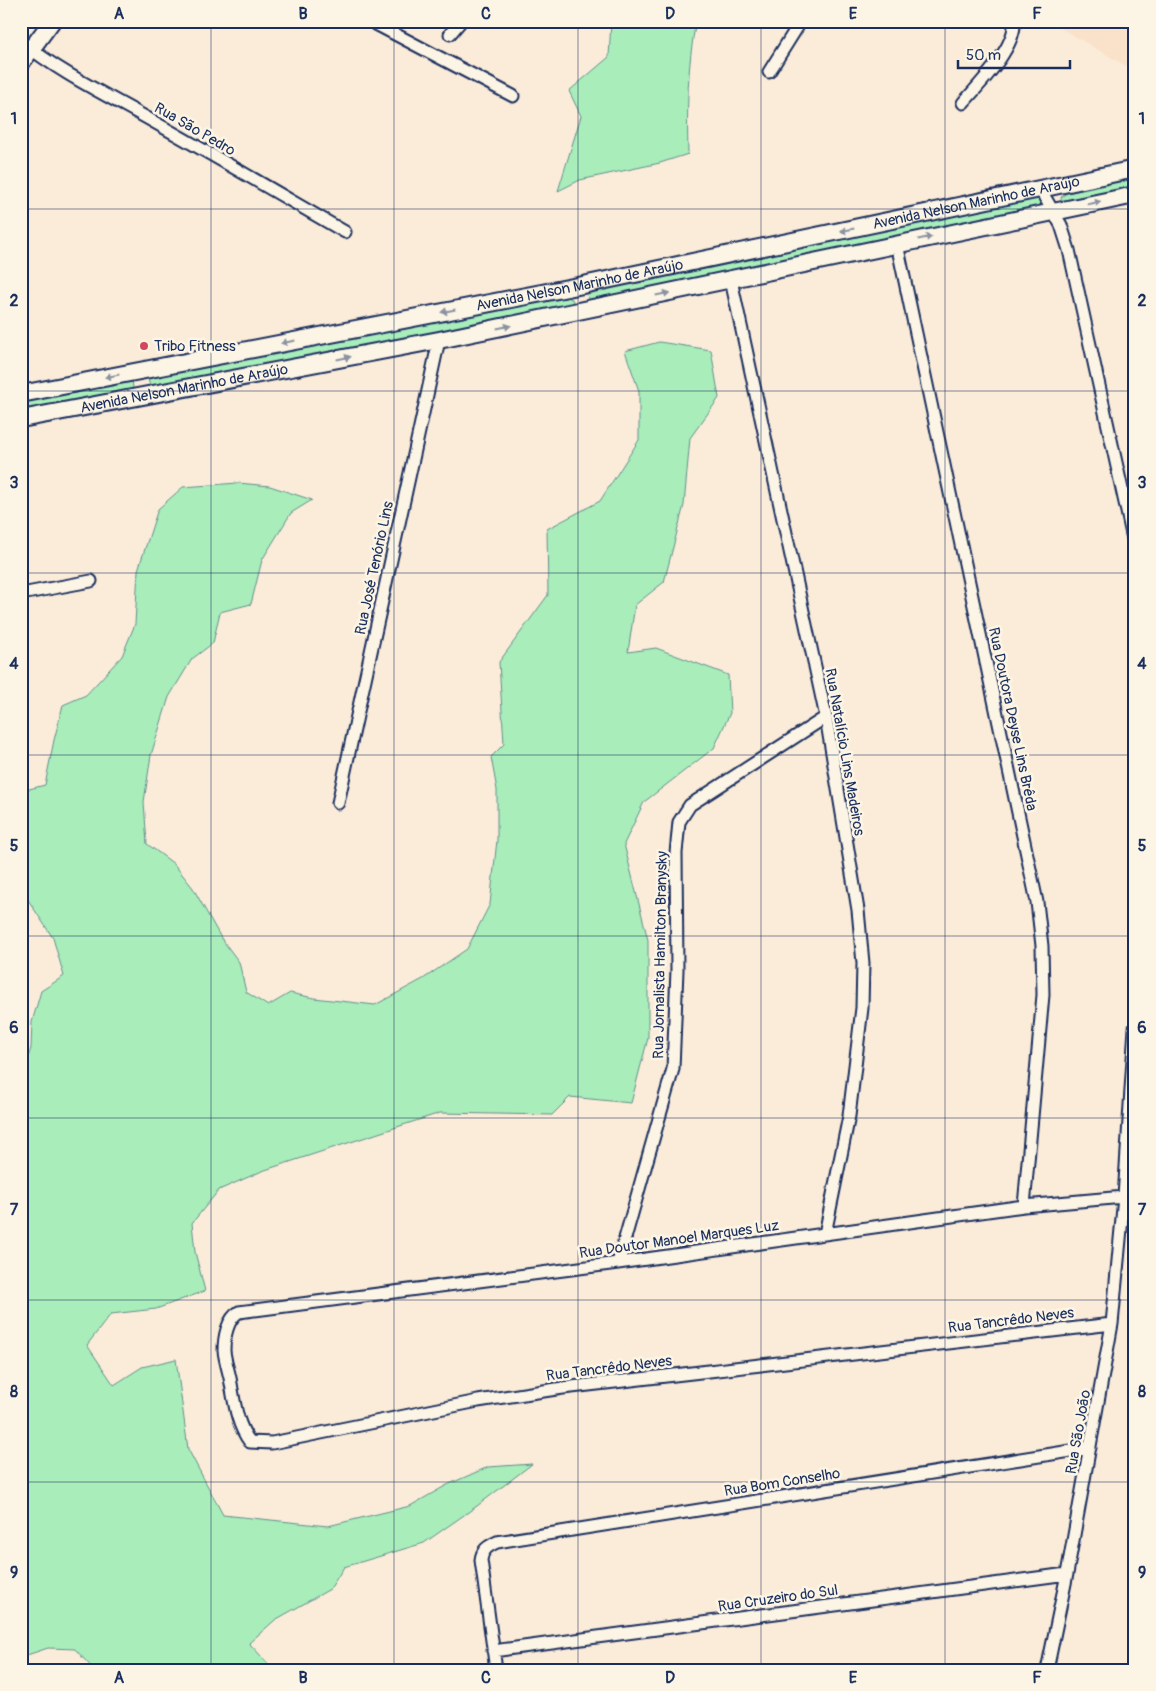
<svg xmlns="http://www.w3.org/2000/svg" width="1156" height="1691" viewBox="0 0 1156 1691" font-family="Pangolin,sans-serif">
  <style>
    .built { fill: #fae1ca }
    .green { fill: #a8edba; stroke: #628e8c }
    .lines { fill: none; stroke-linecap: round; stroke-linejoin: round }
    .street-casing { stroke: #1b2f5e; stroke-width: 15 }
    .secondary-casing { stroke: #1b2f5e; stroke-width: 20 }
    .street { stroke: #fcf5e5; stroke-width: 11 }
    .secondary { stroke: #fcf5e5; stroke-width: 16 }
    .oneway { fill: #8c92a2 }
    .grid { fill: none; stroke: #1b2f5e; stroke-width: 1; stroke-opacity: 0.55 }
    .poi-dot { fill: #d1495b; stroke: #fcf5e5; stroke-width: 2 }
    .labels { text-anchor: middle; stroke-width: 5; stroke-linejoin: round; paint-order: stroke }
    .street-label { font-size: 15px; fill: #1b2f5e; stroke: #fcf5e5 }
    .poi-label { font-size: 15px; fill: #1b2f5e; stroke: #fcf5e5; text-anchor: start }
    .neatline { fill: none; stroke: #1b2f5e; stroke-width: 2 }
    .grid-label { font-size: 16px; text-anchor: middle; font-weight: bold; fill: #1b2f5e }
  </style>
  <rect width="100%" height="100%" fill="#fbecd9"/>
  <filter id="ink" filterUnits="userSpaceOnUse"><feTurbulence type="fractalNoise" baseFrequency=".02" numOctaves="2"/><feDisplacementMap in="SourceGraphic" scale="10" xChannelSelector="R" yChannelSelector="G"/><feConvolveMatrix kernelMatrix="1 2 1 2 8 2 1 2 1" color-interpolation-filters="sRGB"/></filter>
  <g filter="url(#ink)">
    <!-- built -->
    <path class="built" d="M1048,21H1135V71Z"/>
    <!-- green -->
    <path class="green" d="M611,21H696C687,66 687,109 688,154L660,163L580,180L558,191L581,116L569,91L609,57Z
      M1135,177V191L1062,204L1061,197L1067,193Z
      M1035,197L1040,201V207L593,303L588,301L587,293L591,290L891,229Z
      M565,296L572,299L574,304L570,309L154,386L149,383L148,378Z
      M659,342L711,350L719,398L690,438L684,505L664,582L635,605L628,652L656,648L728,675L730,713L714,748L644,802L624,844L648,940V1038L631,1103L570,1097L552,1115L440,1113L262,1171L219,1190L192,1223L195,1252L205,1291L156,1309L111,1314L87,1345L114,1385L142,1367L176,1359L188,1449L223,1515L328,1526L410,1506L447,1485L488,1467L532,1464L477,1506L424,1543L344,1567L330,1589L275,1620L249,1643L274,1670H94L75,1649L48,1648L21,1657V1080L31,1048L32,1022L41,991L64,976L53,938L21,889V791L45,785L54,740L63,705L86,695L122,656L135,624L138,570L158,509L183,487L238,483L270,486L312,500L291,513L262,560L251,604L220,612L213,643L192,659L169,697L151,755L144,802L147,844L174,864L193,888L221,938L239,962L246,992L268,1006L290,993L314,998L375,1005L423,979L467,949L490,904L497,840V790L491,757L504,744L499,662L548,595L547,529L600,501L639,440V391L625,351Z
      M132,379L133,388L128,391L21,412V398Z"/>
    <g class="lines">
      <!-- street casing -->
      <g class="street-casing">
        <path id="street" d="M370,21L513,96
          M450,34L461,21
          M21,41C61,74 109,96 154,122C218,158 281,195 345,232
          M769,72L801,21
          M963,103C979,85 1017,46 1014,21
          M1040,189L1061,225L1069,250L1135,548
          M897,244L1037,902L1042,946L1043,995L1024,1206
          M731,280L826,717L858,910L863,963L862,1008L849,1116L825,1234
          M21,594L91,581
          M338,803L439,340
          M618,1263L673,1069L677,970L676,853L679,822L690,805L826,717
          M1112,1324L563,1388L478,1401L272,1443L250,1442C236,1424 234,1399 230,1378C228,1369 225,1360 224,1351C224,1338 227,1319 239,1312L618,1263L1024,1206L1124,1197
          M493,1651L1067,1574
          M496,1670L481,1560C482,1550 488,1546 497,1542L1090,1448
          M1047,1670L1067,1574L1112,1324L1124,1197L1135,1028"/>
      </g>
      <!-- secondary casing -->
      <g class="secondary-casing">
        <g id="secondary">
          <path d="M21,63L52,21"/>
          <path id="s1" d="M21,394L578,286L1135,169"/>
          <path id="s2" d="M21,419L439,340L1135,195"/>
        </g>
      </g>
      <!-- street -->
      <use href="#street" class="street"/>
      <!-- secondary -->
      <use href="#secondary" class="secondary"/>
    </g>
    <!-- one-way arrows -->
    <defs><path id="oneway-solid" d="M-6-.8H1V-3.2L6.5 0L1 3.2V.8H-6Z" transform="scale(1.25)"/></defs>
    <g class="oneway">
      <use href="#oneway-solid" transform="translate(1094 203) rotate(-12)"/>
      <use href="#oneway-solid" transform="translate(847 230) rotate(168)"/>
      <use href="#oneway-solid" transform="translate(925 238) rotate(-11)"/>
      <use href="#oneway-solid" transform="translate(663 294) rotate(-12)"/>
      <use href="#oneway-solid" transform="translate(448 311) rotate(169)"/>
      <use href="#oneway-solid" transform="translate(504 327) rotate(-12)"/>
      <use href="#oneway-solid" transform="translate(288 342) rotate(169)"/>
      <use href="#oneway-solid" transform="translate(344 358) rotate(-11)"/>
      <use href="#oneway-solid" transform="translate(112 376) rotate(169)"/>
    </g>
  </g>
  <!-- grid -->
  <path class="grid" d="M211,21V1670M394,21V1670M578,21V1670M761,21V1670M945,21V1670M21,209H1135M21,391H1135M21,573H1135M21,755H1135M21,936H1135M21,1118H1135M21,1300H1135M21,1482H1135"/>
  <!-- markers -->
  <circle class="poi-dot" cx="144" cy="346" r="5"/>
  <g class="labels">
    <!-- street labels -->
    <g class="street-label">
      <text transform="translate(195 129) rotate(30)" y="5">Rua São Pedro</text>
      <text dy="5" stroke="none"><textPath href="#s1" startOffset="974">Avenida Nelson Marinho de Araújo</textPath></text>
      <text dy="5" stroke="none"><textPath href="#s1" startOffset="569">Avenida Nelson Marinho de Araújo</textPath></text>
      <text dy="5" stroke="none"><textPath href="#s2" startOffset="166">Avenida Nelson Marinho de Araújo</textPath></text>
      <text transform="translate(374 568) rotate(-78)" y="5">Rua José Tenório Lins</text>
      <text transform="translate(1013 719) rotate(78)" y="5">Rua Doutora Deyse Lins Brêda</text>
      <text transform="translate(845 752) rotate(80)" y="5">Rua Natalício Lins Madeiros</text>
      <text transform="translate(660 955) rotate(-89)" y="5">Rua Jornalista Hamilton Branysky</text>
      <text transform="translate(679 1239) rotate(-8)" y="5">Rua Doutor Manoel Marques Luz</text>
      <text transform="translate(1011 1320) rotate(-7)" y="5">Rua Tancrêdo Neves</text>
      <text transform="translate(609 1368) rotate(-7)" y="5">Rua Tancrêdo Neves</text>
      <text transform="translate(1078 1432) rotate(-80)" y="5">Rua São João</text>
      <text transform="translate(782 1482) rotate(-9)" y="5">Rua Bom Conselho</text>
      <text transform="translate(778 1598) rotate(-8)" y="5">Rua Cruzeiro do Sul</text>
    </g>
    <!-- poi labels -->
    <g class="poi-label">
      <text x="154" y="351">Tribo Fitness</text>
    </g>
  </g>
  <!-- margin -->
  <rect width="1156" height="1691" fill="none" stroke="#fcf5e5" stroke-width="55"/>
  <!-- scale -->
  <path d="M958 60v8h112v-8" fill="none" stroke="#1b2f5e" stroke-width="2.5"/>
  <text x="966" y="60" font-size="15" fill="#1b2f5e" stroke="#fcf5e5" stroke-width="4" paint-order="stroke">50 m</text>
  <rect x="28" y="28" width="1100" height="1636" class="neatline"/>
  <g class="grid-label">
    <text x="119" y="19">A</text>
    <text x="303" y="19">B</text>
    <text x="486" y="19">C</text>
    <text x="670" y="19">D</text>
    <text x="853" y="19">E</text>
    <text x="1037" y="19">F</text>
    <text x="14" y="124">1</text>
    <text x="1142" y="124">1</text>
    <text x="14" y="306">2</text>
    <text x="1142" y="306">2</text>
    <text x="14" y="488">3</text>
    <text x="1142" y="488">3</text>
    <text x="14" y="669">4</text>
    <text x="1142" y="669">4</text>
    <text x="14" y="851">5</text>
    <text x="1142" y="851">5</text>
    <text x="14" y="1033">6</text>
    <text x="1142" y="1033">6</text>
    <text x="14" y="1215">7</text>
    <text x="1142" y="1215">7</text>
    <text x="14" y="1397">8</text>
    <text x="1142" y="1397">8</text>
    <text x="14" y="1578">9</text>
    <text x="1142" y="1578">9</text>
    <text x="119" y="1683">A</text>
    <text x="303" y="1683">B</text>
    <text x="486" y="1683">C</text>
    <text x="670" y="1683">D</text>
    <text x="853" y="1683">E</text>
    <text x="1037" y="1683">F</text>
  </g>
</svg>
